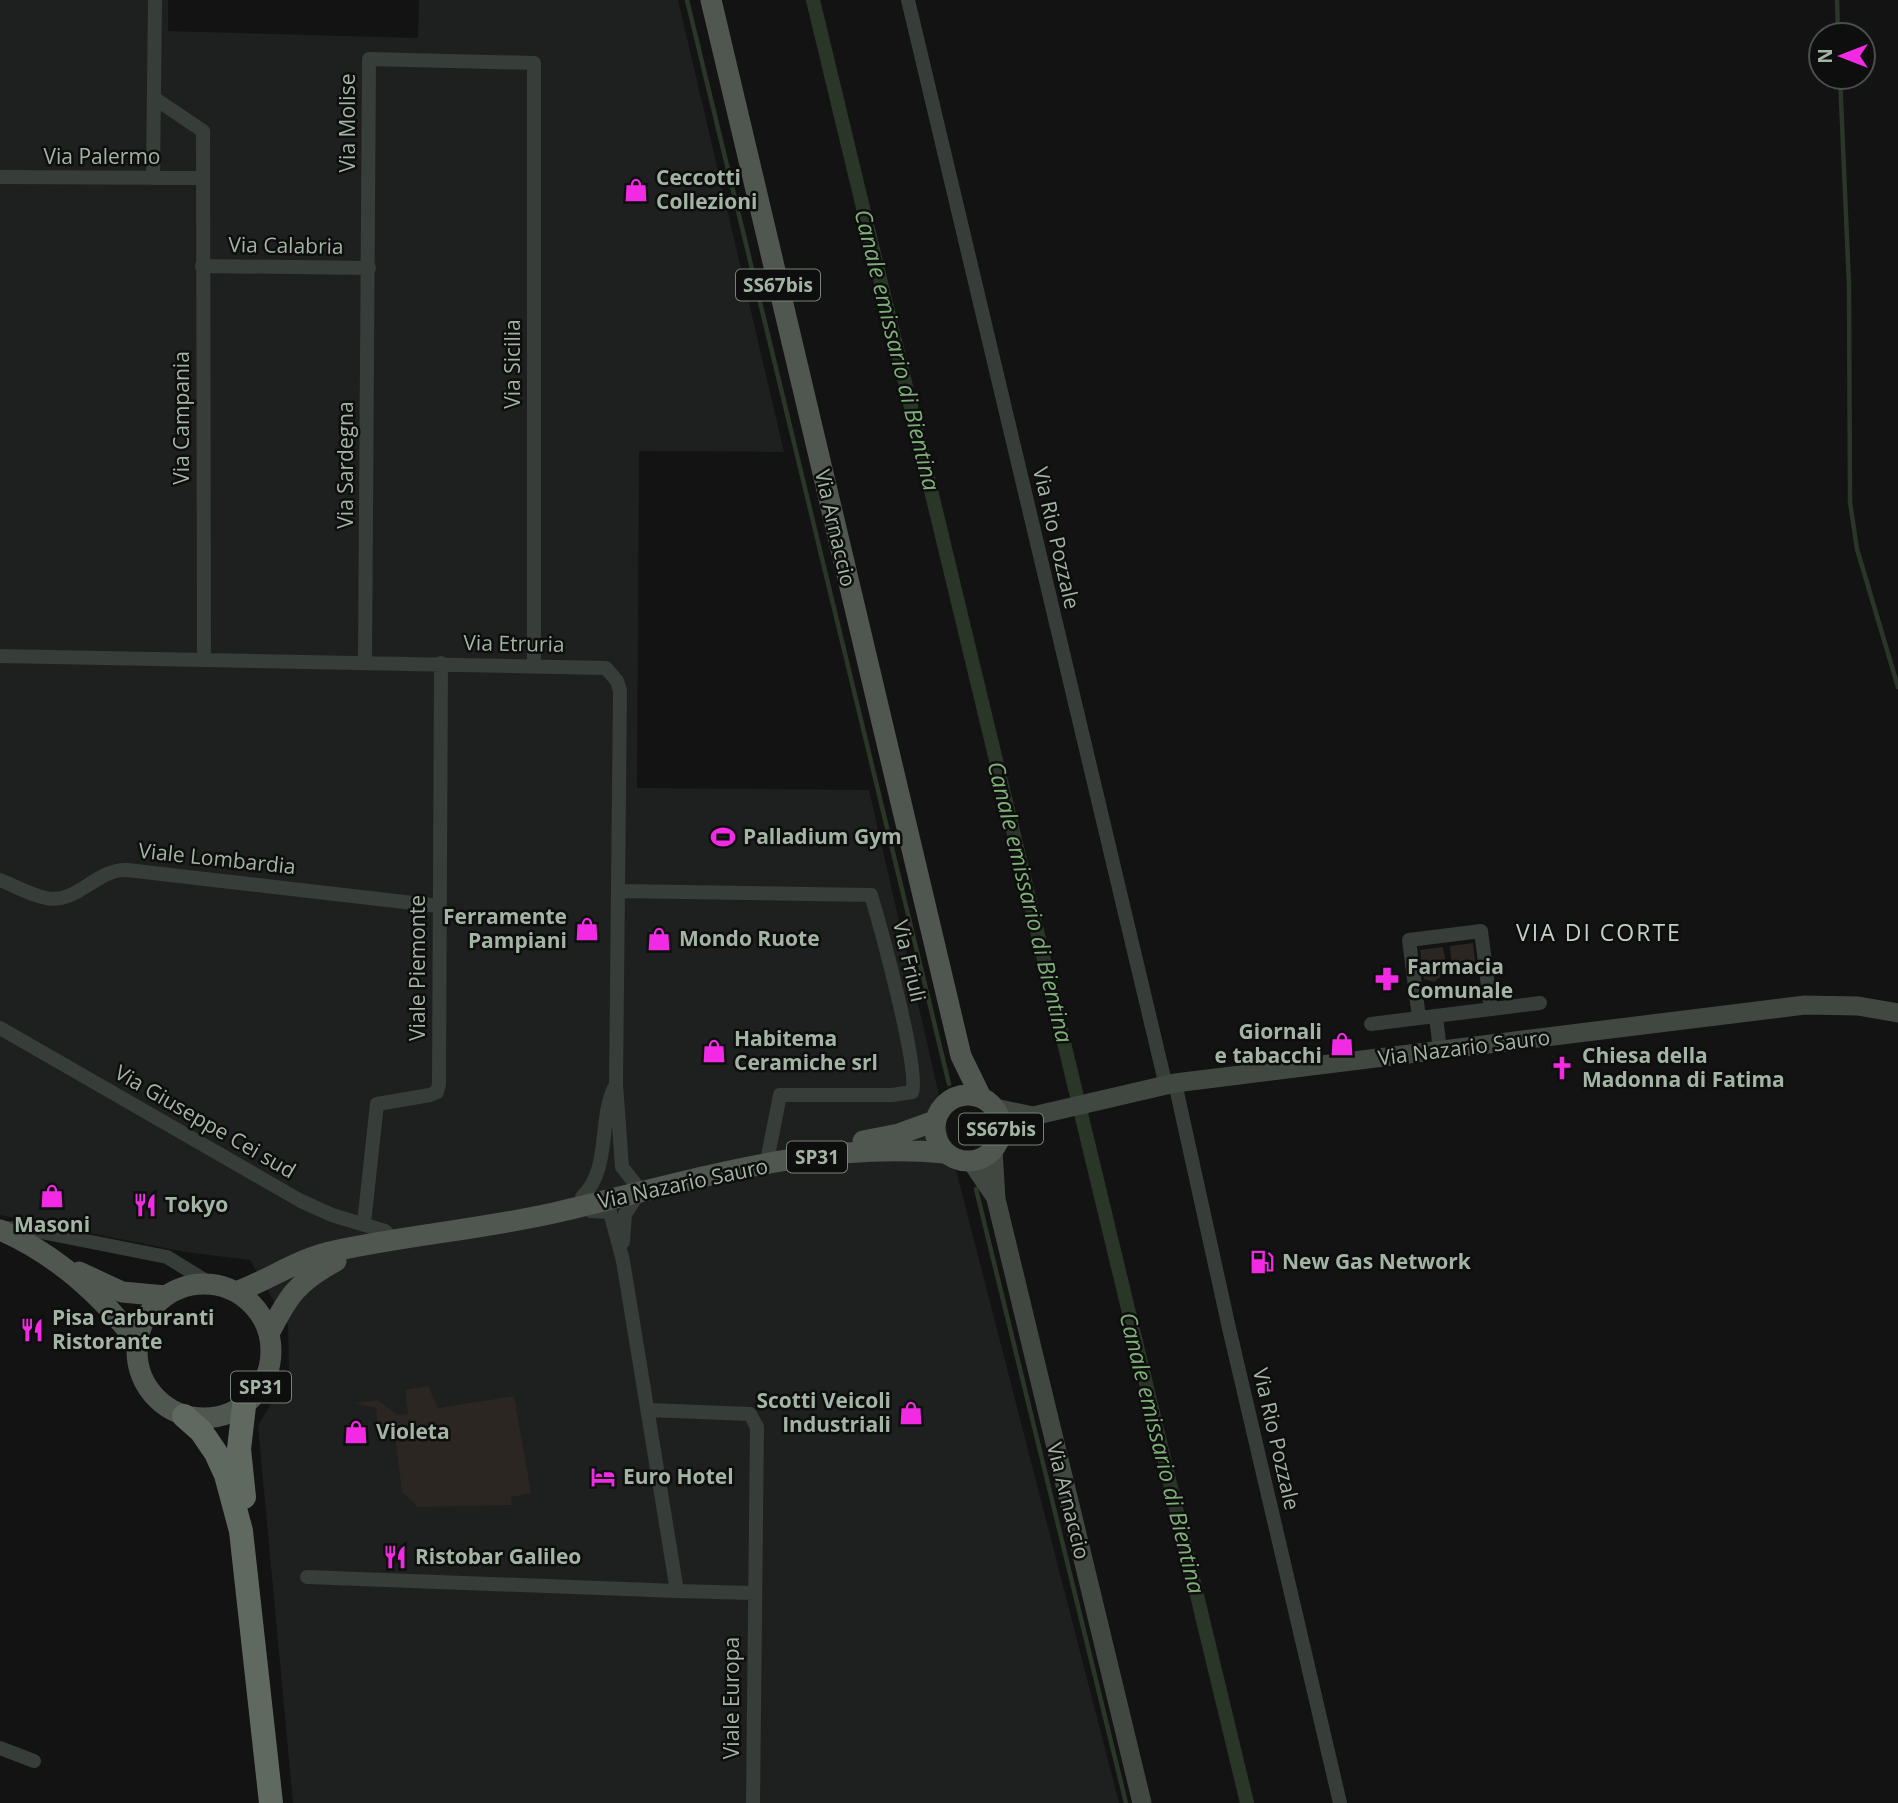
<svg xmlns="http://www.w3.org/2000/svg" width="1898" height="1803" viewBox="0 0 1898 1803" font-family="'Open Sans',sans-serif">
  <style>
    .built { fill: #1e201f }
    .green { fill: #2b2622 }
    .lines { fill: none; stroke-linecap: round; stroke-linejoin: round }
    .stream { stroke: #2a3728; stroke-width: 4.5 }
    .canal { stroke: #2a3728; stroke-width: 14 }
    .street { stroke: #373d39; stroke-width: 14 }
    .secondary { stroke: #414842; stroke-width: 19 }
    .primary { stroke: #4f5750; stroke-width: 21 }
    .highway { stroke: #5f6960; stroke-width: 24 }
    .labels { text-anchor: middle; stroke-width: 5; stroke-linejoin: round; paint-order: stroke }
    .shield { fill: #0d0e0d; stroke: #768277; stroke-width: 2 }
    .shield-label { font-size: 19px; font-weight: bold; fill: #a3b4a5 }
    .street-label { font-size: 21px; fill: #a3b4a5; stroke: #0d0e0d }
    .poi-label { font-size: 21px; font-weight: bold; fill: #a3b4a5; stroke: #0d0e0d; text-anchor: start }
    .water-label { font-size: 23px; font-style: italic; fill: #80b079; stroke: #0d0e0d }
    .neighbourhood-label { font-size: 23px; letter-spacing: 2px; fill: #c4d0c6; stroke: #0d0e0d }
  </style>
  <rect width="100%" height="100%" fill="#121312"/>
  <!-- built -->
  <path class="built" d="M0,0H168V31L418,38L419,0H678L784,452L639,451L637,788L869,790L958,1178L1119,1803H293L258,1426L289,1373L288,1325L250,1260L185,1252L0,1215Z"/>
  <!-- green -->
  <path class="green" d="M1473,943L1476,971L1468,977L1452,970L1450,946Z
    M1443,947L1447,971L1434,982L1424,979L1420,950Z
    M428,1386L438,1408L514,1396L531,1493L511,1497L512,1505L418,1507L402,1492L394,1426L378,1428L376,1408L355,1403L378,1400L397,1415L408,1414L405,1390Z"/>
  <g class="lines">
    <!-- stream -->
    <path class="stream" d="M687,0L949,1084
      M1837,0L1838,35
      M1840,77L1849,285L1850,502L1857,549L1898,687
      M976,1189L1126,1803"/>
    <!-- canal -->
    <path class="canal" d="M813,0L1247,1803"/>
    <!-- street -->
    <path class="street" d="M908,0L1166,1086
      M154,98L203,131L204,658
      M0,177L203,178
      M153,178L155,0
      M202,266L369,268
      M0,656L606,668L617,681L620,691L616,1084L622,1167L637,1186
      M365,661L369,59L534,63V665
      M0,880C15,886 31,895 46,898C77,905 97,868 127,870L439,906
      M619,891L871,895C880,925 920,1070 912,1092L892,1095H780L768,1156
      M1436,1016L1440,1050
      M1419,1018L1409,940L1481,931L1491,1009
      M1371,1024L1540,1003
      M0,1028L301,1201L332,1215L385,1231L393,1240
      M1175,1083L1229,1328L1340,1803
      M582,1197C611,1169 598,1123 614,1088
      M591,1211L610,1212L623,1261L677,1591L754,1593
      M364,1223L377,1104L430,1095L437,1092L439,1084L441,663
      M6,1228L26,1229L167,1257L211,1284
      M623,1242L625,1214L639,1193
      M648,1410L750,1414L757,1427L753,1803
      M307,1577L677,1591
      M0,1748L34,1761"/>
    <!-- secondary -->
    <path class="secondary" d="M995,1108L1033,1116
      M1000,1136L1033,1116L1175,1083L1805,1005L1858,1006L1898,1013
      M993,1150L996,1199L1142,1803
      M971,1161L994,1195"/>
    <!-- primary -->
    <path class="primary" d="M711,0L961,1056L981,1097
      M935 1128a33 33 0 1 1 66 0a33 33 0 1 1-66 0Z
      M863,1141L899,1134L935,1121
      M0,1230C54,1253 103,1296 137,1343
      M79,1272L122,1292L166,1296
      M137 1351a67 67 0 1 1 134 0a67 67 0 1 1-134 0Z
      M236,1292C269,1280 299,1258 334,1251C408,1235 484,1229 558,1212C684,1183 815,1140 945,1153
      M269,1334C288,1296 297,1282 336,1261"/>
    <!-- highway -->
    <path class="highway" d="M184,1416L201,1431L216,1453L226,1475L241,1531L271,1803
      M244,1497L239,1449L244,1406"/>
  </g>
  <!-- icons -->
  <defs>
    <g id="shop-bare" transform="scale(1.89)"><path d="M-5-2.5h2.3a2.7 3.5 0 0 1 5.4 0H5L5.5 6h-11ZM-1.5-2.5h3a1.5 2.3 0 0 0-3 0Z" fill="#f32ae4" stroke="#0d0e0d" stroke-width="2.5" paint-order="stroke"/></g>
    <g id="stadium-bare" transform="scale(1.89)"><path d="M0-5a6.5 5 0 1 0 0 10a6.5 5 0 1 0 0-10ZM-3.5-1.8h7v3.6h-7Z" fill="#f32ae4" stroke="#0d0e0d" stroke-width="2.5" paint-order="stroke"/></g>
    <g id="pharmacy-bare" transform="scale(1.89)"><path d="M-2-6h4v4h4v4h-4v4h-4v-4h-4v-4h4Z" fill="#f32ae4" stroke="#0d0e0d" stroke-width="2.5" paint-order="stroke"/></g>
    <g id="church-bare" transform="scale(1.89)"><path d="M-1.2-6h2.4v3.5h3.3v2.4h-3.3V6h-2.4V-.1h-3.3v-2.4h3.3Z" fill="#f32ae4" stroke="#0d0e0d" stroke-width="2.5" paint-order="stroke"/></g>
    <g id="restaurant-bare" transform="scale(1.89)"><path d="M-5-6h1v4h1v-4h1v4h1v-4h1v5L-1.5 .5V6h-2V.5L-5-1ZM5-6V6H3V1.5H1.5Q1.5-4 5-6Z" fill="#f32ae4" stroke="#0d0e0d" stroke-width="2.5" paint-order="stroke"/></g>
    <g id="fuel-bare" transform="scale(1.89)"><path d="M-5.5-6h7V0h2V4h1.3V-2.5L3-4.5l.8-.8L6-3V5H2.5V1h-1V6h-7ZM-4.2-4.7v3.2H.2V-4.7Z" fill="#f32ae4" stroke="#0d0e0d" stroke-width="2.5" paint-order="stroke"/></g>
    <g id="hotel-bare" transform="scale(1.89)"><path d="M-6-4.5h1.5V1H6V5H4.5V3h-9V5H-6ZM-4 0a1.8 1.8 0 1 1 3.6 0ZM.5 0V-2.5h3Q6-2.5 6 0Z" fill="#f32ae4" stroke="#0d0e0d" stroke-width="2.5" paint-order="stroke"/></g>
  </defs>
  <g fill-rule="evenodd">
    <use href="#shop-bare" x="636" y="190"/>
    <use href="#stadium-bare" x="723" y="837"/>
    <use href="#shop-bare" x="587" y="929"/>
    <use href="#shop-bare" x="659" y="939"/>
    <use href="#pharmacy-bare" x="1387" y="979"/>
    <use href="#shop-bare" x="1342" y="1044"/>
    <use href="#shop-bare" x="714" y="1051"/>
    <use href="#church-bare" x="1562" y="1068"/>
    <use href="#shop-bare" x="52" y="1196"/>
    <use href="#restaurant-bare" x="145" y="1205"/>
    <use href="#fuel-bare" x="1262" y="1262"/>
    <use href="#restaurant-bare" x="32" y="1330"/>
    <use href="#shop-bare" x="911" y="1413"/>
    <use href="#shop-bare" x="356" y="1432"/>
    <use href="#hotel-bare" x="603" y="1477"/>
    <use href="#restaurant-bare" x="395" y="1557"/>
  </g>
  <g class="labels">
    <!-- shield labels -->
    <g class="shield">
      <rect x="736" y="269.5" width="84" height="31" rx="5"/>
      <rect x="959" y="1113.5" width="84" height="31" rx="5"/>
      <rect x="787" y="1141.5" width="60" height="31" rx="5"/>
      <rect x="231" y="1371.5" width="60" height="31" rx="5"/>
    </g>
    <g class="shield-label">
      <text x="778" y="292">SS67bis</text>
      <text x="1001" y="1136">SS67bis</text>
      <text x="817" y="1164">SP31</text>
      <text x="261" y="1394">SP31</text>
    </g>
    <!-- street labels -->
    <g class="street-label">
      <text transform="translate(348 123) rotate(-90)" y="7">Via Molise</text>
      <text x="102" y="164">Via Palermo</text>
      <text transform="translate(286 246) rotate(1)" y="7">Via Calabria</text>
      <text transform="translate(513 364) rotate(-90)" y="7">Via Sicilia</text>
      <text transform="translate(182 418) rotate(-90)" y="7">Via Campania</text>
      <text transform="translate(346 465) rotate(-90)" y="7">Via Sardegna</text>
      <text transform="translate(835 528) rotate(77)" y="7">Via Arnaccio</text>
      <text transform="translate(1056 538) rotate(77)" y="7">Via Rio Pozzale</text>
      <text transform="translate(514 644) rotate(1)" y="7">Via Etruria</text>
      <text transform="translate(217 859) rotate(6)" y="7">Viale Lombardia</text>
      <text transform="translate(909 961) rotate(77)" y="7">Via Friuli</text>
      <text transform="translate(418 968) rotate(-90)" y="7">Viale Piemonte</text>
      <text transform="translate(1464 1048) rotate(-7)" y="7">Via Nazario Sauro</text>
      <text transform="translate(205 1122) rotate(30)" y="7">Via Giuseppe Cei sud</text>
      <text transform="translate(683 1184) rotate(-12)" y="7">Via Nazario Sauro</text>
      <text transform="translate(1276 1439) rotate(77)" y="7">Via Rio Pozzale</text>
      <text transform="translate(1068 1501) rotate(76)" y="7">Via Arnaccio</text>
      <text transform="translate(732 1698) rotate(-90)" y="7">Viale Europa</text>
    </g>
    <!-- poi labels -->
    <g class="poi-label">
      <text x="656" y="185">Ceccotti<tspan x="656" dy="24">Collezioni</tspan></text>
      <text x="743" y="844">Palladium Gym</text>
      <text x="567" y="924" text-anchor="end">Ferramente<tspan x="567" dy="24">Pampiani</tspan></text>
      <text x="679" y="946">Mondo Ruote</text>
      <text x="1407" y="974">Farmacia<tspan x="1407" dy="24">Comunale</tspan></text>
      <text x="1322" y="1039" text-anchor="end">Giornali<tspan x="1322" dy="24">e tabacchi</tspan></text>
      <text x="734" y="1046">Habitema<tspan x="734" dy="24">Ceramiche srl</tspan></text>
      <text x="1582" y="1063">Chiesa della<tspan x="1582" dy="24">Madonna di Fatima</tspan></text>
      <text x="165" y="1212">Tokyo</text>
      <text x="52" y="1232" text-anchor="middle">Masoni</text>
      <text x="1282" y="1269">New Gas Network</text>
      <text x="52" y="1325">Pisa Carburanti<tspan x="52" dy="24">Ristorante</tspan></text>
      <text x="891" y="1408" text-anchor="end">Scotti Veicoli<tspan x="891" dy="24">Industriali</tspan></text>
      <text x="376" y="1439">Violeta</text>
      <text x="623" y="1484">Euro Hotel</text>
      <text x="415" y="1564">Ristobar Galileo</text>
    </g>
    <!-- water labels -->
    <g class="water-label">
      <text transform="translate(897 350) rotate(76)" y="8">Canale emissario di Bientina</text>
      <text transform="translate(1030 902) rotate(76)" y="8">Canale emissario di Bientina</text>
      <text transform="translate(1162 1453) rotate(76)" y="8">Canale emissario di Bientina</text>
    </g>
    <!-- neighbourhood labels -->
    <g class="neighbourhood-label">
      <text x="1599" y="941">VIA DI CORTE</text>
    </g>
  </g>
  <!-- north arrow -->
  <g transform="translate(1842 56) rotate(270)"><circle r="33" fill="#0d0e0d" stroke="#49504a" stroke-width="2"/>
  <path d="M0-5L12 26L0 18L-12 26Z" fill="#f32ae4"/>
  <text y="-10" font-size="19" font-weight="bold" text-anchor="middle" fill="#a3b4a5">N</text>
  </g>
</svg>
